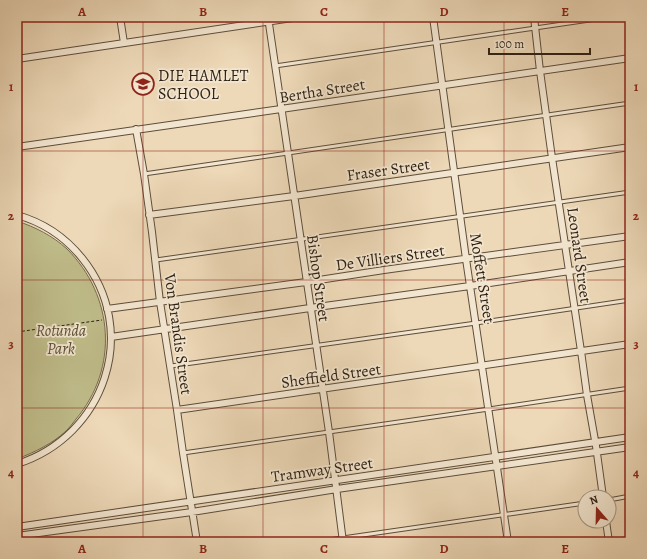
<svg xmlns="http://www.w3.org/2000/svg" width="647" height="559" viewBox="0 0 647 559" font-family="Alegreya,serif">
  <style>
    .park { fill: #bfbc8a; stroke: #766e4e }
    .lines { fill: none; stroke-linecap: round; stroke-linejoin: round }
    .lane-casing { stroke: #5d4d3b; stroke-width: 5 }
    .street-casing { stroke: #5d4d3b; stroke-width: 8 }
    .path { stroke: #2d1f12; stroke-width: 1; stroke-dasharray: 3 2; stroke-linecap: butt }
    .lane { stroke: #f3e6d0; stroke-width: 3 }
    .street { stroke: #f3e6d0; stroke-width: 6 }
    .grid { fill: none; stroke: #8f2418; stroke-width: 1; stroke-opacity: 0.55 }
    .labels { text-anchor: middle; stroke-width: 3.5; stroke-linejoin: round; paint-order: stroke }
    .poi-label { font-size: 16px; fill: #2d1f12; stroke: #f3e6d0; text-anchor: start }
    .street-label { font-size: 16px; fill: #2d1f12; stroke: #f3e6d0 }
    .park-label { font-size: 16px; font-style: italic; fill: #594e36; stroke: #f3e6d0 }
    .neatline { fill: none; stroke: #8f2418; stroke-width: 1.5 }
    .grid-label { font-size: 13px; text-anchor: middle; font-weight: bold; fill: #8f2418 }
  </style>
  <rect width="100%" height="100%" fill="#edd8b7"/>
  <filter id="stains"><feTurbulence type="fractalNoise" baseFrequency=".005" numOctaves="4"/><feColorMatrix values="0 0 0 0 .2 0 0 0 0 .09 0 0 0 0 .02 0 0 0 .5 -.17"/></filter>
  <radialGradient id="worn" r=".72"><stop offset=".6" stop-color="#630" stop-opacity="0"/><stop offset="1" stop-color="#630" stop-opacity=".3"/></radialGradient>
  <!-- park -->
  <path class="park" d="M17,221C35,227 53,236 67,249C114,296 119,368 76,419C73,423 70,427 66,431C52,444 35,452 17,459Z"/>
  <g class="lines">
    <!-- lane casing -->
    <g class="lane-casing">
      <path id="lane" d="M275,66L610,17
        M144,174L630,103
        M156,260L630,192
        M171,366L476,323L630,300
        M183,453L489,409L630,388
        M609,500L630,496
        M315,542L585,503"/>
    </g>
    <!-- street casing -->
    <g class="street-casing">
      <path id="street" d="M120,17L124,43
        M268,17L329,432L343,542
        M433,17L466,259L508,542
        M534,17L540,71L552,158L581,351L587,395L596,446L603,497
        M17,59L299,17
        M136,129L144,174L152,232L160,302L177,410L183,453L197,542
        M17,147L281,109L630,58
        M17,215C42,222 65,237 82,258C141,331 105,436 17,464
        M149,215L294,196L630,147
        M107,309L306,282L384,270L630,236
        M111,337L310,308L470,286L630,262
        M177,410L630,344
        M606,521L609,542
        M17,527L630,437
        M17,536L192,512L337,489L630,447
        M613,542L630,540"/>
    </g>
    <!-- path -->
    <path class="path" d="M17,332L102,320"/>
    <!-- lane -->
    <use href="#lane" class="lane"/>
    <!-- street -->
    <use href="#street" class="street"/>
  </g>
  <!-- grid -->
  <path class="grid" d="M143,17V542M263,17V542M384,17V542M504,17V542M17,151H630M17,280H630M17,408H630"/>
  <!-- icons -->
  <defs>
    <g id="school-ring" transform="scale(1.15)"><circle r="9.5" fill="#f3e6d0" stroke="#8f2418" stroke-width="1.5"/><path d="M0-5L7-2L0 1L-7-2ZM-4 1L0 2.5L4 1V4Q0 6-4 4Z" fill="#8f2418"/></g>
  </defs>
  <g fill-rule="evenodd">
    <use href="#school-ring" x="143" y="84"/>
  </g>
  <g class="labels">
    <!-- poi labels -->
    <g class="poi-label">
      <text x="158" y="81">DIE HAMLET<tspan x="158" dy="18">SCHOOL</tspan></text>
    </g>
    <!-- street labels -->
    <g class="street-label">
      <text transform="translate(322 90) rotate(-9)" y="6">Bertha Street</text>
      <text transform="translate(388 169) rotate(-8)" y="6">Fraser Street</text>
      <text transform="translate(580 255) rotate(82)" y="6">Leonard Street</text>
      <text transform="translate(390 257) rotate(-8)" y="6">De Villiers Street</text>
      <text transform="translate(319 278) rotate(82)" y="6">Bishop Street</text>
      <text transform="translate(483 278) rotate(81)" y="6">Moffett Street</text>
      <text transform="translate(179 334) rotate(82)" y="6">Von Brandis Street</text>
      <text transform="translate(331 375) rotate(-8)" y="6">Sheffield Street</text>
      <text transform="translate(322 469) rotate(-8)" y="6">Tramway Street</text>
    </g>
    <!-- park labels -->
    <g class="park-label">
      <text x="61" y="336">Rotunda<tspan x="61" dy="18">Park</tspan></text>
    </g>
  </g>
  <!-- margin -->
  <rect width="647" height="559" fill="none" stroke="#edd8b7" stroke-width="44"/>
  <!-- north arrow -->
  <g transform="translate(597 509) rotate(340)"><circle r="19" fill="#f3e6d0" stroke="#a49684"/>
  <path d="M0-3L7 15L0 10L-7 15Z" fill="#8f2418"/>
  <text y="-6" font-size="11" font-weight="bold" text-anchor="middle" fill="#2d1f12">N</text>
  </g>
  <!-- scale -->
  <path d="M489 48v6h101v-6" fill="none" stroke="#2d1f12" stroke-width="2"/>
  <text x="495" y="48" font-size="12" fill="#2d1f12" stroke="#f3e6d0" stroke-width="3" paint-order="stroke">100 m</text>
  <rect x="22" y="22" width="603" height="515" class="neatline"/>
  <g class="grid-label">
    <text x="82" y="16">A</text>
    <text x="203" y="16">B</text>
    <text x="324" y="16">C</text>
    <text x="444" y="16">D</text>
    <text x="565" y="16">E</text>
    <text x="11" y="91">1</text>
    <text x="636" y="91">1</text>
    <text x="11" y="220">2</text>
    <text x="636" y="220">2</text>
    <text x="11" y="348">3</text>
    <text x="636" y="348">3</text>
    <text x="11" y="477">4</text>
    <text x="636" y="477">4</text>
    <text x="82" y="553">A</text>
    <text x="203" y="553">B</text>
    <text x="324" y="553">C</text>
    <text x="444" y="553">D</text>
    <text x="565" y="553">E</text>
  </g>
  <rect width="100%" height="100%" filter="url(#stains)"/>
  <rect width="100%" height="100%" fill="url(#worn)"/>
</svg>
